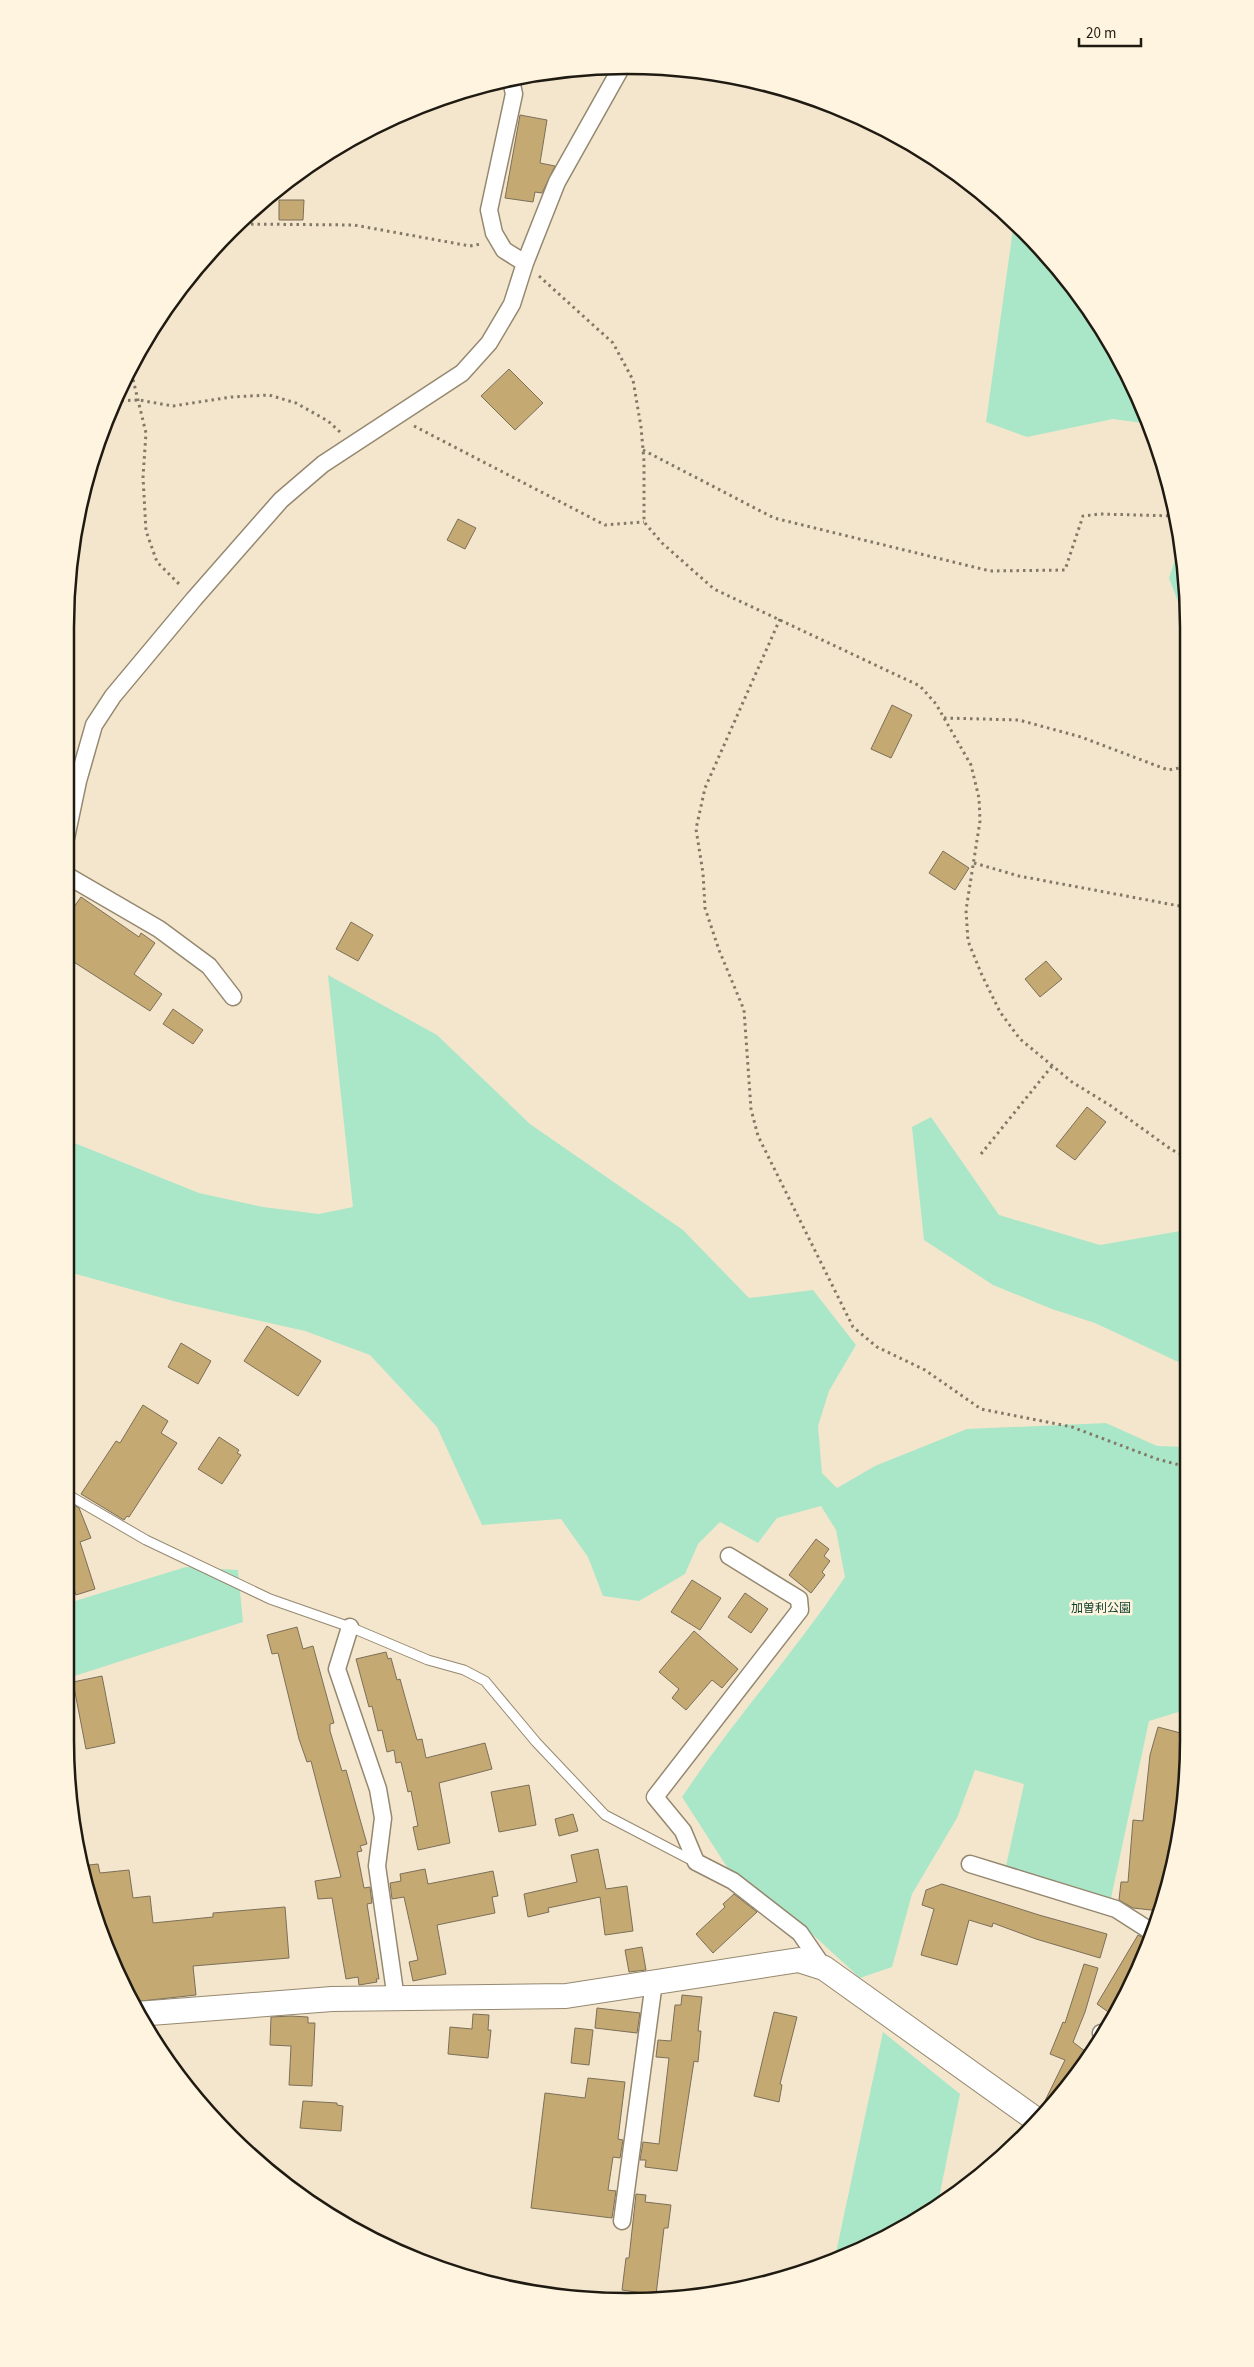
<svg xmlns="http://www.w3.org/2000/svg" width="1254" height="2367" viewBox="0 0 1254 2367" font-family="'Source Sans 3','Noto Sans JP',sans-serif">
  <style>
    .green { fill: #aae7c8 }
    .building { fill: #c5a973; stroke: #7c6f58 }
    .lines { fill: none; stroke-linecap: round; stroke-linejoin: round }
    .lane-casing { stroke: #958870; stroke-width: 11 }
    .street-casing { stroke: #958870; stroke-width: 19 }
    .secondary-casing { stroke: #958870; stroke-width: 26 }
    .path { stroke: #817867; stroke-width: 3; stroke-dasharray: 2.5 4; stroke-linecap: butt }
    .lane { stroke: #fff; stroke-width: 9 }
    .street { stroke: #fff; stroke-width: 16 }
    .secondary { stroke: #fff; stroke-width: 24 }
    .labels { text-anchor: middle; stroke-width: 5; stroke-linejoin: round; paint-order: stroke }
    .park-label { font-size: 12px; fill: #0f422e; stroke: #fff4df }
    .rim { fill: none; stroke: #201b12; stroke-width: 2.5 }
  </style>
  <rect width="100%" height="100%" fill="#f4e6cc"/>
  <!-- green -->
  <path class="green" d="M1014,222L1073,285L1146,412L1150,424L1113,419L1027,437L986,422Z
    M1181,541L1184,553V618L1169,578Z
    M328,975L437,1035L530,1124L683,1230L749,1298L813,1290L856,1345L829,1391L818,1426L822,1473L837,1488L875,1466L967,1429L1106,1423L1157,1446L1187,1447L1188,1709L1149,1721L1111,1898L1006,1866L1024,1784L975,1770L957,1818L912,1894L892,1967L860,1978L810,1932L729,1870L682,1797C733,1721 794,1653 845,1577L836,1530L821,1506L777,1518L758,1543L720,1522L698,1544L685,1574L639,1601L603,1596L588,1557L561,1519L482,1525L437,1427L370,1355L305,1331L177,1302L65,1271L66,1143L72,1142L199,1193L263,1207L319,1214L353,1207Z
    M931,1117L999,1215L1100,1245L1186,1230L1187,1366L1095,1323L1052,1309L993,1285L924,1240L912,1127Z
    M186,1567L238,1570L243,1622L65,1679V1604Z
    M883,2032L960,2094L937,2208L834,2262Z"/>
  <!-- building -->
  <path class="building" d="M520,115L547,120L540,163L555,166L542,193L535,192L533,202L505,198Z
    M279,200H304L303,220H279Z
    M509,369L543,403L515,430L481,396Z
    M458,519L476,528L465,549L447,540Z
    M892,705L912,715L891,758L871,749Z
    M943,851L969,868L955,890L929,873Z
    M81,897L139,937L141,933L155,943L134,974L162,994L150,1011L66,957V918Z
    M351,922L373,935L358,961L336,949Z
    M1046,961L1062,979L1040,997L1025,979Z
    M173,1009L203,1030L193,1044L163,1024Z
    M1087,1107L1106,1122L1075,1160L1056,1146Z
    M267,1326L321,1361L298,1396L244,1361Z
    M181,1343L211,1361L198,1384L168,1367Z
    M143,1405L168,1421L161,1433L177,1443L129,1517L127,1516L124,1520L81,1494L116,1441L120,1443Z
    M219,1437L239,1450L237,1453L241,1455L222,1484L198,1469Z
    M65,1500L79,1508L91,1538L80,1542L95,1589L76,1595L65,1562Z
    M816,1539L829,1549L824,1556L830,1561L822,1572L825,1575L811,1593L789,1575Z
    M692,1580L721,1598L700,1630L671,1612Z
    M745,1593L768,1609L751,1633L728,1617Z
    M297,1627L303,1649L313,1646L334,1723L330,1724V1731L342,1771L346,1770L367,1844L360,1846L362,1851L357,1852L364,1888L370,1887L372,1903L367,1904L379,1979H376L377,1982L359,1985L358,1977L346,1979L332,1898L318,1899L315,1881L341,1877L311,1761L307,1762L299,1739L278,1653L272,1654L267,1635Z
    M694,1631L738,1669L722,1688L712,1680L686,1710L672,1698L679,1689L659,1672Z
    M386,1652L388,1659L391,1658L397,1680L400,1679L417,1740L422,1739L426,1758L485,1743L492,1769L439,1783L450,1843L418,1850L413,1827L418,1826L411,1791L408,1792L401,1762L396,1763L394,1750L387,1752L382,1730L378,1731L372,1706L369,1707L356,1659Z
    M102,1676L115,1743L86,1749L73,1682Z
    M1158,1727L1188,1735V1776L1170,1885L1160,1911L1133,1908L1119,1900L1121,1882H1128L1133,1820L1143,1821L1150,1755Z
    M529,1785L536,1825L499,1832L491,1792Z
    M573,1814L578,1831L559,1836L555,1819Z
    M598,1849L606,1889L627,1886L633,1931L605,1935L600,1897L548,1908L549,1912L528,1917L524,1894L577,1882L571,1855Z
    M98,1864L100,1873L129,1870L133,1898L150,1896L153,1923L213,1917V1913L285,1907L289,1958L193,1966L196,1995L132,2002L95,1921L80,1866Z
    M425,1869L428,1884L493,1871L498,1896L492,1897L495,1913L437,1925L446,1974L413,1981L409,1962L418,1960L404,1897L392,1899L390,1883L401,1881L400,1874Z
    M942,1884L1039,1915L1107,1934L1100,1958L1036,1939L993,1923L992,1927L969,1920L957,1965L921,1955L934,1909L922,1905L926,1890Z
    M734,1894L757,1912L713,1953L696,1934L725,1907L723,1904Z
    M1138,1935L1149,1941L1131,1989L1114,2016L1097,2004Z
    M642,1947L646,1970L629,1972L625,1950Z
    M1084,1964L1098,1968L1085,2012L1073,2042L1090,2055L1073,2082L1047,2111L1042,2107L1065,2060L1050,2054L1063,2022L1065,2023Z
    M682,1995L702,1997L698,2031H701L698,2062L694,2061L677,2171L645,2167L646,2160H640L643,2142L659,2144L669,2058L656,2057L658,2040L671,2041L675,2005H681Z
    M597,2008L640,2013L637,2033L595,2028Z
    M774,2012L797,2017L780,2084L782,2085L779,2102L754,2096Z
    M473,2014L489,2015L488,2030H491L488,2058L448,2054L450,2027L472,2029Z
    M291,2016L308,2017V2023H315L312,2086L289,2085L291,2046L270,2045L271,2017Z
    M575,2028L593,2030L589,2065L571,2063Z
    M588,2078L625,2082L618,2139L623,2140L620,2158L613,2157L608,2190L616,2191L612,2218L531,2208L545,2093L585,2098Z
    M303,2101L337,2103V2105L343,2106L341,2131L300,2128Z
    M636,2194L646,2195L645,2202L671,2205L668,2228H664L656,2295L622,2290L626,2258H629Z"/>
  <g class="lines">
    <!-- lane casing -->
    <g class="lane-casing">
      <path id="lane" d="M65,1493L146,1540L270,1599L350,1627L428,1660L464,1670L485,1681L536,1742L605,1815L695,1862"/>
    </g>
    <!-- street casing -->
    <g class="street-casing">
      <path id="street" d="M511,80L514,94L489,210L494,233L504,250L525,263
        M66,838L78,781L94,725L113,696L194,599L281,500L323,464L462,373L489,343L512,304L525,263L557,182L621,68
        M66,875L159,929L209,966L233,997
        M729,1556L799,1599L800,1610L655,1797L683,1831L696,1862L733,1881L800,1933L824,1968
        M350,1627L337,1669L378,1789L383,1818L377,1866L396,1999
        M970,1864L1116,1909L1152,1932
        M1101,2033L1103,2034
        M622,2221L654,1982"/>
    </g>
    <!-- secondary casing -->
    <g class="secondary-casing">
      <path id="secondary" d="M137,2014L332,1999L566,1996L799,1960L824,1968L1038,2121"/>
    </g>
    <!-- path -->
    <path class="path" d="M238,224L354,225L470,246L481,244
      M539,276L613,343L633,380L641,427L644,461V522L662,543L714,589L920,686L936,704L971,765L979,798L980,821L966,910L968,941L981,973L1000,1012L1020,1039L1072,1082L1111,1106L1172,1150L1186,1156
      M130,367L146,433L143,477L146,531L157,562L181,586
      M115,401L139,400L173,406L231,397L269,395L296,403L328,421L340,432
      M414,426L605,525L644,522
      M643,450L774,518L990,571L1065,570L1083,516L1100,514L1174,516
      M780,619L705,788L696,829L703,873L705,908L719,950L744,1010L751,1109L758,1136L853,1327L877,1347L925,1370L981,1409L1072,1427L1157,1459L1187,1467
      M944,718L1019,720L1081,737L1168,770L1185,767
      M974,863L1019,876L1185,907
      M981,1154L1052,1066"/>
    <!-- lane -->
    <use href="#lane" class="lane"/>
    <!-- street -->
    <use href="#street" class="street"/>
    <!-- secondary -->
    <use href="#secondary" class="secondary"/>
  </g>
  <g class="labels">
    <!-- park labels -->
    <g class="park-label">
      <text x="1101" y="1612">加曽利公園</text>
    </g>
  </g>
  <!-- crop -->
  <path d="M0 0H1254V2367H0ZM627 74H627A553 553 0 0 1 1180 627V1740A553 553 0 0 1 627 2293H627A553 553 0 0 1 74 1740V627A553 553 0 0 1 627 74Z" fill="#fff4df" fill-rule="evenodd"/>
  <path class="rim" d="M627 74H627A553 553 0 0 1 1180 627V1740A553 553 0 0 1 627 2293H627A553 553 0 0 1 74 1740V627A553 553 0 0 1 627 74Z"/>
  <!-- scale -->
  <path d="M1079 38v8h62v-8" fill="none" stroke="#201b12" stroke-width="2.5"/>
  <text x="1086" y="38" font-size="15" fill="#201b12" stroke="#fff4df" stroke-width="4" paint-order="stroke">20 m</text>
</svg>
